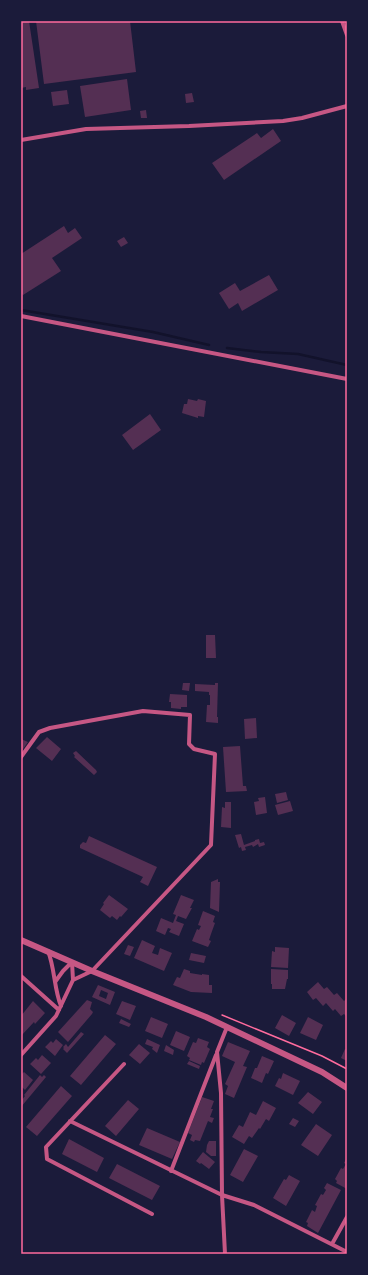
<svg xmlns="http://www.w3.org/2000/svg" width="368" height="1275" viewBox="0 0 368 1275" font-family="'Sofia Sans Condensed',sans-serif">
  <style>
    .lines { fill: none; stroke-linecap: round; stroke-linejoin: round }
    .stream { stroke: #12122b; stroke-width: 2.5 }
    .building { fill: #542f53; fill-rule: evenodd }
    .path { stroke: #ff6b9d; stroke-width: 1.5 }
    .minor { stroke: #c65784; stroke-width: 4 }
    .tertiary { stroke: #c65784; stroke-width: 6 }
    .neatline { fill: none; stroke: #ff6b9d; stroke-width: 1.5 }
  </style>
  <rect width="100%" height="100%" fill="#1b1b3a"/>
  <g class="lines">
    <!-- stream -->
    <path class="stream" d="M21,310L153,332L209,345
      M227,348L261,352L298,354L347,365"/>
  </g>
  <!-- building -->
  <path class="building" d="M21,21H29L39,88L26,90V87L21,88Z
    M36,21H130L136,72L44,84Z
    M127,79L131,110L85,117L80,86Z
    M67,90L69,104L53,106L51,92Z
    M192,93L194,102L186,103L185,94Z
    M146,110L147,118H141L140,111Z
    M273,129L281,141L224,180L212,163L257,133L261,138Z
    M64,226L68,233L75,228L82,238L52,258L61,271L23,295L21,292V254Z
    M124,237L128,243L121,247L117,241Z
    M269,275L278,290L242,311L238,303L229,309L219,293L235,283L240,291Z
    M188,399L197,401L198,399L206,401L204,417L198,416V418L182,413L184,404H187Z
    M150,414L161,430L133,450L122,435Z
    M206,635H215L216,658H206Z
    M183,683H190L189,691L182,690Z
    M215,683H218L217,717H218V723L206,722L207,705H210V695H209V692L195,691V684L215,685Z
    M170,694L187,695V707H181V709L171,708V702H169Z
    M256,718L257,738L245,739L244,719Z
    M47,737L61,749L52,761L36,748Z
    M21,739L28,742L21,752Z
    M240,746L243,786H246L247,791L226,792L223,747Z
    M76,751L96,770L97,772L94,775L74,757L75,756L73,753Z
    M286,792L288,800L277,803L275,794Z
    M265,797L267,813L256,815L254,802L259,801L258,798Z
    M290,801L293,811L278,815L275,805Z
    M225,802H231V828L221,827L222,807L225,808Z
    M241,834L244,845L255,841V840L259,839L260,843L264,842L265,845L259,847L258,844L253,847L252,845L245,847L246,850L242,851L241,847L239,848L235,835Z
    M89,836L157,867L148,886L140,882L143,877L80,848V845L83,842L86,843Z
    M218,879V882H220L219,912L210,908L211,882Z
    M109,895L128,909L121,917L120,916L117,920L112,916L110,918L100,910L104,904L103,903Z
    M181,895L194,900L190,908H192L186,919L178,916L176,921L184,924L179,936L169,932L171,929L168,928L165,935L156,931L161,918L173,923L176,915L173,914Z
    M203,911L215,916L213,922L215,923L211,934L209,940L211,941L208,947L192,941L197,929L199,930L201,926L198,925Z
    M142,940L155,946L152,953L158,955L160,948L172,953L164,971L134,958Z
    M128,945L134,947L130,956L124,954Z
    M275,947L289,948L288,968L271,967L272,951L275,952Z
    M191,953L206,956L204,963L189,960Z
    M184,969L190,971V973L202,975V974L209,975V985H212V993L191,992L173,985L177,977L180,978Z
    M271,969L288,970V979H287L285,989H272V984H271Z
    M318,982L324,989L327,987L334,995L337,993L344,1001L347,998V1017L344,1014L341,1016L335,1009L333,1011L326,1003L323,1006L316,998L313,1000L307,992Z
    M98,985L115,992L110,1005L92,997ZM101,990L108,993L106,999L99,996Z
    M87,1000L92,1002L90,1009L93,1012L92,1014L68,1042L58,1032Z
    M33,1001L45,1013L35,1024L34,1022L21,1036V1016Z
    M122,1001L136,1006L130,1020L116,1014Z
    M282,1015L296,1023L289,1036L275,1028Z
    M151,1017L168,1024L162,1038L145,1031Z
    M308,1017L323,1025L316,1040L300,1033Z
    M121,1019L131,1024L129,1027L119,1023Z
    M176,1031L190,1037L184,1051L170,1045Z
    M81,1032L84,1034L67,1053L63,1049L64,1048L63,1047L66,1044L68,1047Z
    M105,1035L116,1044L81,1085L70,1076Z
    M198,1038L209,1042L207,1047L210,1049L204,1063L202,1062L201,1065L189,1060L190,1058L187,1056L193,1042L196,1043Z
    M56,1039L63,1045L55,1056L45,1047L51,1041L53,1043Z
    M147,1039L160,1045L157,1053L152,1049L153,1047L145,1044Z
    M228,1042L250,1051L243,1066L247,1067L234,1098L225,1094L228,1086L225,1084L235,1062L222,1056Z
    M139,1044L150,1053L140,1064L129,1055Z
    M166,1045L174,1050L173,1055L164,1051Z
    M345,1049L347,1050V1061L341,1058Z
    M42,1055L51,1063L41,1074L30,1064L36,1058L38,1060Z
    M262,1056L274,1061L268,1074L266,1073L262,1083L251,1078L255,1068H257Z
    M189,1061L200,1066L199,1069L187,1064Z
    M24,1072L33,1080L25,1090L21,1086V1075Z
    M283,1073L300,1081L293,1095L275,1086L279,1078L281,1079Z
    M40,1075L42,1077L44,1075L46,1077L21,1107V1101L25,1096L24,1095Z
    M61,1086L72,1096L37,1136L26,1127Z
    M308,1092L322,1102L313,1114L298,1103Z
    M202,1097L214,1101L211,1109H213L210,1117L214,1118L212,1123L208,1121L200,1141L195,1140L194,1142L190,1140L192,1135L188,1133Z
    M128,1100L139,1109L116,1136L105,1126Z
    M263,1101L276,1108L269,1121L266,1119L260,1129L259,1128L252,1138L249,1136L244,1144L232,1137L239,1125L243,1127L250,1112L256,1115Z
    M293,1118L299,1121L295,1127L289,1124Z
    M316,1124L332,1135L318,1156L301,1145Z
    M147,1128L180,1142L172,1159L139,1145Z
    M69,1139L104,1158L97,1172L62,1154Z
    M209,1141H216V1156H211L206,1152L207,1145Z
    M244,1149L258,1156L243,1182L230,1175Z
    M203,1152L215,1162L209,1169L201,1163L200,1164L196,1161Z
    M347,1157V1189L336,1183L337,1181L335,1179L341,1168L343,1169L346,1164L344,1163Z
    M117,1164L160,1186L152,1200L109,1178Z
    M289,1175L300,1181L286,1206L273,1198L284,1179L286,1180Z
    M327,1183L341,1190L318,1233L307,1226L308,1223L306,1222L312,1210L315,1212L317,1206L315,1205L321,1194L323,1195L326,1190L324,1188Z"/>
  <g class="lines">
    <!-- path -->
    <path class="path" d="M222,1015L322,1056L347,1069"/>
    <!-- minor -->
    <path class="minor" d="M342,21L347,35
      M21,140L86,129L189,126L283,121L302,118L347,106
      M21,316L347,379
      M21,757L39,732L50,728L143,711L190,715L189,744L194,749L215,754L211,845L92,971L73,980
      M48,951C55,969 54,989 61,1006
      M21,976L59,1010
      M55,982L63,971L72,962
      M21,1055L56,1016L73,980L72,962
      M124,1064L46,1147L47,1159L152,1214
      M70,1121L222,1195L254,1205L347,1252
      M171,1171L216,1055
      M332,1244L347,1217
      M225,1254L222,1195L221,1093L217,1052L227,1027"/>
    <!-- tertiary -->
    <path class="tertiary" d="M21,940L92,971L206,1017L322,1072L347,1088"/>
  </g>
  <!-- border -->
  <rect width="368" height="1275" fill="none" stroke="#1b1b3a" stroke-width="44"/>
  <rect x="22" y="22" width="324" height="1231" class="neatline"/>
</svg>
